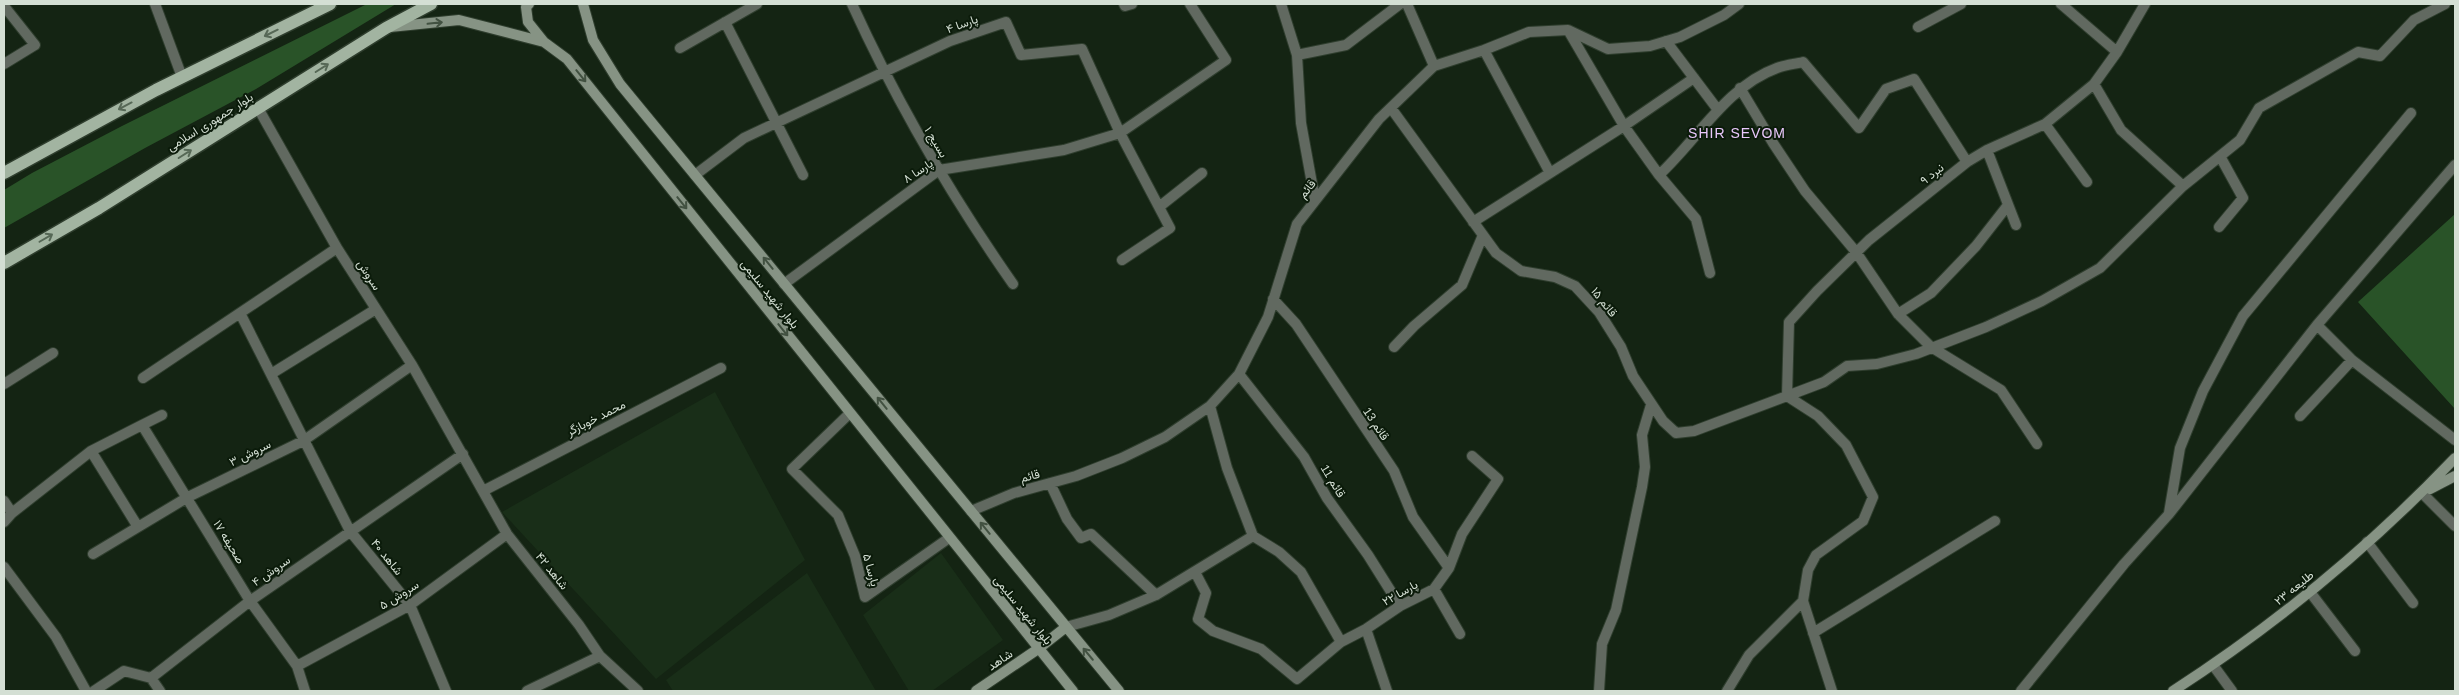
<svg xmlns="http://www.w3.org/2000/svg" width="2459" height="695" viewBox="0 0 2459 695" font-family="Helvetica,Vazirmatn,sans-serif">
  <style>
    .built { fill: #192e18 }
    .green { fill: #295328 }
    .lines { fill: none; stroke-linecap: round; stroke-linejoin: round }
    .street-casing { stroke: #2f3e2e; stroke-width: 12 }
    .secondary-casing { stroke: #2f3e2e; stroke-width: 12 }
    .primary-casing { stroke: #2f3e2e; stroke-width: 15 }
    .street { stroke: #616960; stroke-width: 10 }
    .secondary { stroke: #869384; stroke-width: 10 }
    .primary { stroke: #a2b4a1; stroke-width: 12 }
    .oneway { stroke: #425141 }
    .oneway2 { stroke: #566856 }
    .labels { text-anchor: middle; stroke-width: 4; stroke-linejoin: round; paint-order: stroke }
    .street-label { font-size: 12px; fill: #d4dfd4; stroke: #0b1b0a }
    .neighbourhood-label { font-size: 14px; letter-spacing: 1px; fill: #e9c7fb; stroke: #0b1b0a }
  </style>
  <rect width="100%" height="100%" fill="#142413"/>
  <!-- built -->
  <path class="built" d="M715,392L805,560L656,679L502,512Z
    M941,553L1003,640L932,691H909L863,615Z
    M807,573L876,691H673L666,680Z"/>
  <!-- green -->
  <path class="green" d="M367,4H396L256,89L145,148L4,228V190L32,173L122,126Z
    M2455,214V409L2358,302Z"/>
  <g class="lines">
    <!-- street casing -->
    <g class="street-casing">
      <path id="street" d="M155,4L182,77
        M852,4C898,105 950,194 1013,284
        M1124,4L1125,6L1132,4
        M1281,4L1297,55L1301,123L1315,200
        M1407,4L1434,66
        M2061,4L2117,52
        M4,6L35,45L4,64
        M725,22L803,175
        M1918,27L1961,4
        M1568,30L1624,126L1659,175L1696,219L1710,273
        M1666,41L1718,110
        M680,48L757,4
        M1484,50L1550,173
        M1297,55L1346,45L1400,4
        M2094,84L2121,130L2183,186
        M1740,88L1773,143L1805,191L1856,252L1898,314L1931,347L2001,390L2037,444
        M258,108L337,248L412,365L507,534L579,625L600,656L638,691
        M1391,108L1496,253L1521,271L1555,277L1575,286L1599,312L1621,347L1633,376L1663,421L1676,433L1694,431L1787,396L1789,322L1817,291L1869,240L1967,162L1987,150L2045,124L2094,84L2117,52L2145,4
        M2045,124L2087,182
        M1987,150L2016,225
        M695,175L744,138L950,41L1006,22L1021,55L1082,49L1120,133L1170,228L1122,260
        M1659,175C1697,140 1727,86 1777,68C1785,65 1795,64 1803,62L1859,128L1886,89L1914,79L1967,162
        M1159,207L1202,173
        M1473,222L1624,126L1694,78
        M2219,227L2243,198L2221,158
        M784,284L939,170L1064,150L1120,133L1226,60L1190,4
        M1273,299L1296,324L1394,471L1413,517L1449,568
        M240,313L350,531L410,605L446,691
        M1898,314L1931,293L1976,246L2008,205
        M2317,325L2352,360L2455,440
        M1394,347L1414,326L1462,285L1483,235
        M271,374L376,309
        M1239,374L1304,457L1327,498L1368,555L1400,606
        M143,378L337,248
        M4,384L53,353
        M1210,406L1227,468L1253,536
        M849,414L792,469L838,515L855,556L865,597L949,538
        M162,415L142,425L250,601L297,666L305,691
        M2300,416L2352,360
        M91,451L138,527
        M1050,483L1067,519L1081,538L1091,534L1156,595
        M483,491L721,368
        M2422,493L2455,526
        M4,501L12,513L4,522
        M971,511L1014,493L1076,476L1122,458L1165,437L1210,406L1239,374L1268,317L1297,224L1379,119L1434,66L1484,50L1529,32L1568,30L1608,49L1650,46L1680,37L1724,15L1739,4
        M12,513L91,451L142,425
        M2169,513L2180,448L2203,391L2243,316L2411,113
        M2367,542L2413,603
        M93,554L188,497L303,441L412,365
        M4,567L56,637L86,691
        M1195,572L1206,593L1198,619L1213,631L1261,649L1297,679L1341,642L1366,629L1400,606L1434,589L1449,568L1462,534L1498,479L1472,456
        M1434,589L1460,634
        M2310,592L2355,651
        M1066,627L1109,615L1156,595L1253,536L1279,552L1301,572L1341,642
        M1366,629L1387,691
        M1813,633L1995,521
        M2213,665L2232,691
        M297,666L410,605L507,534
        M151,678L160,691
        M94,691L124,671L151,678L250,601L463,454
        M527,691L600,656
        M1599,691L1602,644L1616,610L1642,487L1645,467L1642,435L1651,405
        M1727,691L1749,655L1803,601
        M1832,691L1803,601L1808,570L1816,555L1863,521L1873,497L1846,445L1818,416L1787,396L1824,382L1847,366L1877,364L1916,354L1986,327L2042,301L2100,268L2183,186L2240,140L2259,108L2358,52L2380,56L2414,20L2445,4
        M2021,691L2124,564L2169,514L2317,325L2455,165"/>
    </g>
    <!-- secondary casing -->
    <g class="secondary-casing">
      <path id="secondary" d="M529,4L526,7L528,22L544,42
        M583,4L593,40L620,84L1119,691
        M390,27L459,20L544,42L567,59L1073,691
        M2430,489L2455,476
        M976,691L1038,649L1066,627
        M2173,691C2275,625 2371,546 2455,458"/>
    </g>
    <!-- primary casing -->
    <g class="primary-casing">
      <path id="primary" d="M4,173L156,90L330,4
        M4,263L99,208L386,28L431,4"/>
    </g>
    <!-- street -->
    <use href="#street" class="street"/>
    <!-- secondary -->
    <use href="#secondary" class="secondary"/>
    <!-- primary -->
    <use href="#primary" class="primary"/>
  </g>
  <!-- one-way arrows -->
  <defs><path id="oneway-shaft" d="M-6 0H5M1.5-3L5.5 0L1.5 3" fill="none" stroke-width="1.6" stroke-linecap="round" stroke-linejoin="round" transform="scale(1.25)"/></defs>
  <g class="oneway">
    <use href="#oneway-shaft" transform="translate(435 23) rotate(-6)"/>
    <use href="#oneway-shaft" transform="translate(581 76) rotate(51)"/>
    <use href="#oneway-shaft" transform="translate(682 203) rotate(51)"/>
    <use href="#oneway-shaft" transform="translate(768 263) rotate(-129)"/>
    <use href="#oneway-shaft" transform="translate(783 330) rotate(51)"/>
    <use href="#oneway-shaft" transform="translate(882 403) rotate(-129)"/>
    <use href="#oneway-shaft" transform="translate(985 528) rotate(-129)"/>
    <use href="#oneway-shaft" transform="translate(1088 654) rotate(-130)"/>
  </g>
  <g class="oneway2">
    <use href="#oneway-shaft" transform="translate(271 33) rotate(154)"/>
    <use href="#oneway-shaft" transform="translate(322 68) rotate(-32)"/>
    <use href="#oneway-shaft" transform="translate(125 106) rotate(152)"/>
    <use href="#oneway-shaft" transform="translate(185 154) rotate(-32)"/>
    <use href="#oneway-shaft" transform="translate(46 238) rotate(-30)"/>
  </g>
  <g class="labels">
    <!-- street labels -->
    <g class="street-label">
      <text transform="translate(962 24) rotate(-20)" y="4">پارسا ۴</text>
      <text transform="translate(210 122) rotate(-32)" y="4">بلوار جمهوری اسلامی</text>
      <text transform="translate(936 142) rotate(59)" y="4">بسیج ۱</text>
      <text transform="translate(918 171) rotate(-34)" y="4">پارسا ۸</text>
      <text transform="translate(1932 174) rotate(-38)" y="4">نبرد ۹</text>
      <text transform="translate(1307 189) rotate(-52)" y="4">قائم</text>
      <text transform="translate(369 275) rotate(57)" y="4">سروش</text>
      <text transform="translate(770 294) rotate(51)" y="4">بلوار شهید سلیمی</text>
      <text transform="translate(1604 302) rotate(52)" y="4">قائم ۱۵</text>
      <text transform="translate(596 418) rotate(-27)" y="4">محمد خوبازگر</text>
      <text transform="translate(1376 424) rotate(56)" y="4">قائم 13</text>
      <text transform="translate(250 453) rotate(-26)" y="4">سروش ۳</text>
      <text transform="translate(1030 476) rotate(-15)" y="4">قائم</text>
      <text transform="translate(1333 481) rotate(59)" y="4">قائم 11</text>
      <text transform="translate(229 542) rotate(59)" y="4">صحیفه ۱۷</text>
      <text transform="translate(387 557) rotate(51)" y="4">شاهد ۴۰</text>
      <text transform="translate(871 570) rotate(75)" y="4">پارسا ۵</text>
      <text transform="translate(271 571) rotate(-35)" y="4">سروش ۴</text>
      <text transform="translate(552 571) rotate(51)" y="4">شاهد ۴۲</text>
      <text transform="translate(2294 588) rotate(-39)" y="4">طلیعه ۲۳</text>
      <text transform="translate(1400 593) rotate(-30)" y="4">پارسا ۲۲</text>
      <text transform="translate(399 595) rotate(-32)" y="4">سروش ۵</text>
      <text transform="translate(1023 610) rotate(51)" y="4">بلوار شهید سلیمی</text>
      <text transform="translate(1000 660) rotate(-34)" y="4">شاهد</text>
    </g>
    <!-- neighbourhood labels -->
    <g class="neighbourhood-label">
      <text x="1737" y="138">SHIR SEVOM</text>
    </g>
  </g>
  <!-- border -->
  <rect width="2459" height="695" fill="none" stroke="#d4dfd4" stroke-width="10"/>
</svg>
